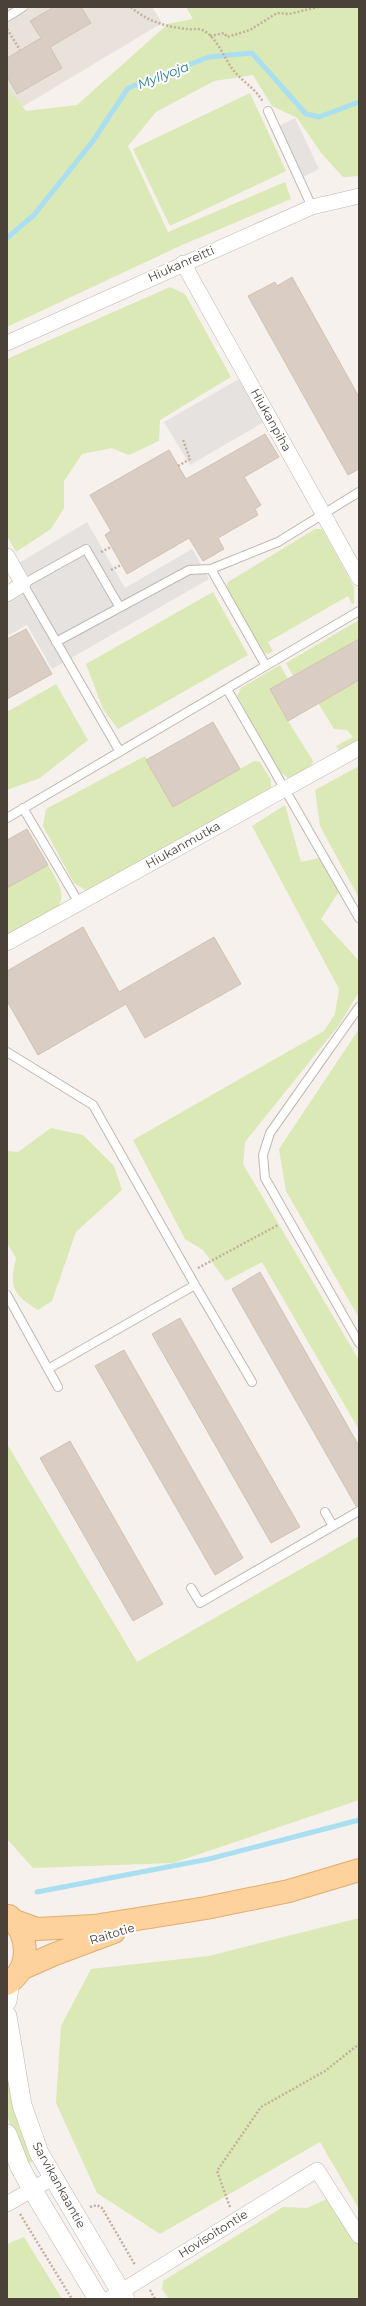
<svg xmlns="http://www.w3.org/2000/svg" width="366" height="2306" viewBox="0 0 366 2306" font-family="Montserrat,sans-serif">
  <style>
    .residential { fill: #e9e2da }
    .green { fill: #dae9b5 }
    .parking { fill: #e5e2e0 }
    .lines { fill: none; stroke-linecap: round; stroke-linejoin: round }
    .stream { stroke: #aadff1; stroke-width: 5 }
    .building { fill: #dacec4; stroke: #d2c1b4 }
    .service-casing { stroke: #c1b7ae; stroke-width: 10 }
    .minor-casing { stroke: #c1b7ae; stroke-width: 16 }
    .tertiary-casing { stroke: #c1b7ae; stroke-width: 20 }
    .primary-casing { stroke: #e4ac6b; stroke-width: 24 }
    .path { stroke: #c3b09f; stroke-width: 2.5; stroke-dasharray: 2 2; stroke-linecap: butt }
    .service { stroke: #fff; stroke-width: 8 }
    .minor { stroke: #fff; stroke-width: 15 }
    .tertiary { stroke: #fff; stroke-width: 19 }
    .primary { stroke: #fdd29d; stroke-width: 22 }
    .labels { text-anchor: middle; stroke-width: 4; stroke-linejoin: round; paint-order: stroke }
    .street-label { font-size: 12px; fill: #4a4139; stroke: #fff }
    .water-label { font-size: 13px; font-style: italic; fill: #2b7b96; stroke: #fff }
  </style>
  <rect width="100%" height="100%" fill="#f6f1ec"/>
  <!-- residential -->
  <path class="residential" d="M7,7H152L162,23L12,113L7,105Z"/>
  <!-- green -->
  <path class="green" d="M186,7H359V176L343,177L322,154L297,118L272,106L253,75L214,81L156,112L128,146L168,232L285,182L291,199L182,245L7,327V87L26,111L77,105L168,24L193,19Z
    M250,93L286,171L170,226L133,149Z
    M170,287L185,294L231,377L160,420L159,441L129,455L111,448L82,454L64,481V508L51,529L16,552L7,536V359Z
    M315,529H322L354,587V603L352,604L348,596L268,642L273,651L268,654L263,652L228,594L226,588L228,582Z
    M213,592L248,655L118,729L103,709L86,664Z
    M359,620V644L357,640L293,676L286,663Z
    M280,665L288,679V721L313,761L311,766L289,778L280,772L237,696L241,688Z
    M359,680V739L339,750L336,746L353,737L347,730L334,729L318,703Z
    M56,684L88,740L40,778L7,790V712Z
    M145,756L173,807L254,761L260,762L271,780V788L87,891L74,883L43,826L46,809Z
    M359,766V898L320,826L315,790Z
    M285,805L301,862L319,858L340,890L321,919L359,961V992L339,1025L245,1142L243,1164L359,1360V1430L262,1262L226,1281L203,1250L185,1239L133,1140L324,1031L335,1014L339,989L252,826Z
    M48,865C56,880 68,893 57,909L7,937V888Z
    M359,1029V1318L286,1191L279,1149Z
    M51,1128L83,1135L114,1166L122,1190L76,1232L52,1301L38,1310C13,1294 9,1288 16,1258L7,1243V1151L18,1152Z
    M7,1444L137,1662L359,1536V1800L173,1863L33,1868L7,1839Z
    M359,1918V2209L320,2142L160,2234L97,2193L56,2103L61,2026L91,1969L209,1956Z
    M7,2055L33,2157L32,2162L29,2163L14,2139L7,2114Z
    M331,2197L359,2243V2299H169L162,2289L163,2281L283,2207L307,2208Z
    M24,2237L62,2299H7V2244Z"/>
  <!-- parking -->
  <path class="parking" d="M295,118L319,169L295,181L271,130Z
    M239,379L264,422L190,465L164,422Z
    M87,522L125,588L192,549L209,579L52,669L27,625L7,636V600L22,591L9,569Z"/>
  <g class="lines">
    <!-- stream -->
    <path class="stream" d="M7,238L34,215L93,141L128,88L209,57L252,53L306,114L319,117L359,102
      M37,1892L209,1859L359,1820"/>
  </g>
  <!-- building -->
  <path class="building" d="M54,7H81L91,23L50,47L62,68L17,94L7,77V58L41,38L30,21Z
    M292,277L359,397V469L348,475L248,296L275,282L277,286Z
    M265,434L279,457L244,477L261,505L255,509L258,515L218,538L224,549L203,561L189,538L127,574L105,535L111,531L90,495L169,450L186,479Z
    M26,629L52,674L7,699V639Z
    M359,639V680L288,721L270,689Z
    M213,722L240,769L173,807L146,760Z
    M27,829L48,865L7,888V840Z
    M83,927L119,992L214,937L241,984L145,1038L126,1004L38,1055L7,1001V971Z
    M260,1272L359,1446V1506H356L232,1289Z
    M180,1318L300,1527L271,1543L152,1334Z
    M124,1350L243,1558L215,1575L95,1366Z
    M70,1441L163,1604L133,1621L40,1458Z"/>
  <g class="lines">
    <!-- service casing -->
    <g class="service-casing">
      <path id="service" d="M7,17L23,7
        M268,111L312,207
        M211,569L266,666
        M119,606L86,549L23,584L120,752
        M56,642L189,570L211,569L278,542L359,492
        M227,689L359,918
        M23,808L79,903
        M7,818L359,611
        M359,1007L270,1133L263,1155L265,1178L359,1343
        M7,1052L93,1105L195,1285L48,1369L7,1295
        M195,1285L252,1382
        M48,1369L58,1387
        M325,1512L333,1526
        M191,1588L200,1603L359,1511"/>
    </g>
    <!-- minor casing -->
    <g class="minor-casing">
      <path id="minor" d="M183,263L359,578
        M7,343L312,207L359,196
        M7,556L23,584L7,594
        M7,943L359,748
        M7,2204L52,2178
        M109,2299L317,2170L359,2236"/>
    </g>
    <!-- tertiary casing -->
    <g class="tertiary-casing">
      <path id="tertiary" d="M7,2001L10,1982
        M7,2016L22,2105L39,2153L125,2299
        M7,2134L20,2167L32,2189L98,2299"/>
    </g>
    <!-- primary casing -->
    <g class="primary-casing">
      <path id="primary" d="M15,1921L37,1929L94,1926L206,1908L289,1891L359,1870
        M21,1969L55,1954L114,1932
        M7,1984C32,1968 29,1934 9,1916"/>
    </g>
    <!-- path -->
    <path class="path" d="M52,7V8
      M131,7C146,21 167,27 187,29C192,30 198,28 202,30C217,36 224,59 234,71C243,82 256,89 263,102
      M7,29L20,50
      M210,36L224,33L227,37L250,30L277,13L289,14L318,7
      M178,466L190,459L183,440
      M101,552L111,547
      M111,570L121,565
      M198,1268L278,1225
      M90,2207L97,2205L102,2208L135,2265
      M230,2207L217,2171L261,2107L325,2071L359,2044
      M20,2214L72,2299
      M150,2290L155,2299"/>
    <!-- service -->
    <use href="#service" class="service"/>
    <!-- minor -->
    <use href="#minor" class="minor"/>
    <!-- tertiary -->
    <use href="#tertiary" class="tertiary"/>
    <!-- primary -->
    <use href="#primary" class="primary"/>
  </g>
  <g class="labels">
    <!-- street labels -->
    <g class="street-label">
      <text transform="translate(181 264) rotate(-24)" y="4">Hiukanreitti</text>
      <text transform="translate(271 420) rotate(61)" y="4">Hiukanpiha</text>
      <text transform="translate(183 845) rotate(-29)" y="4">Hiukanmutka</text>
      <text transform="translate(112 1934) rotate(-17)" y="4">Raitotie</text>
      <text transform="translate(59 2185) rotate(61)" y="4">Sarvikankaantie</text>
      <text transform="translate(213 2234) rotate(-32)" y="4">Hovisoitontie</text>
    </g>
    <!-- water labels -->
    <g class="water-label">
      <text transform="translate(163 75) rotate(-21)" y="5">Myllyoja</text>
    </g>
  </g>
  <!-- border -->
  <rect width="366" height="2306" fill="none" stroke="#4a4139" stroke-width="16"/>
</svg>
